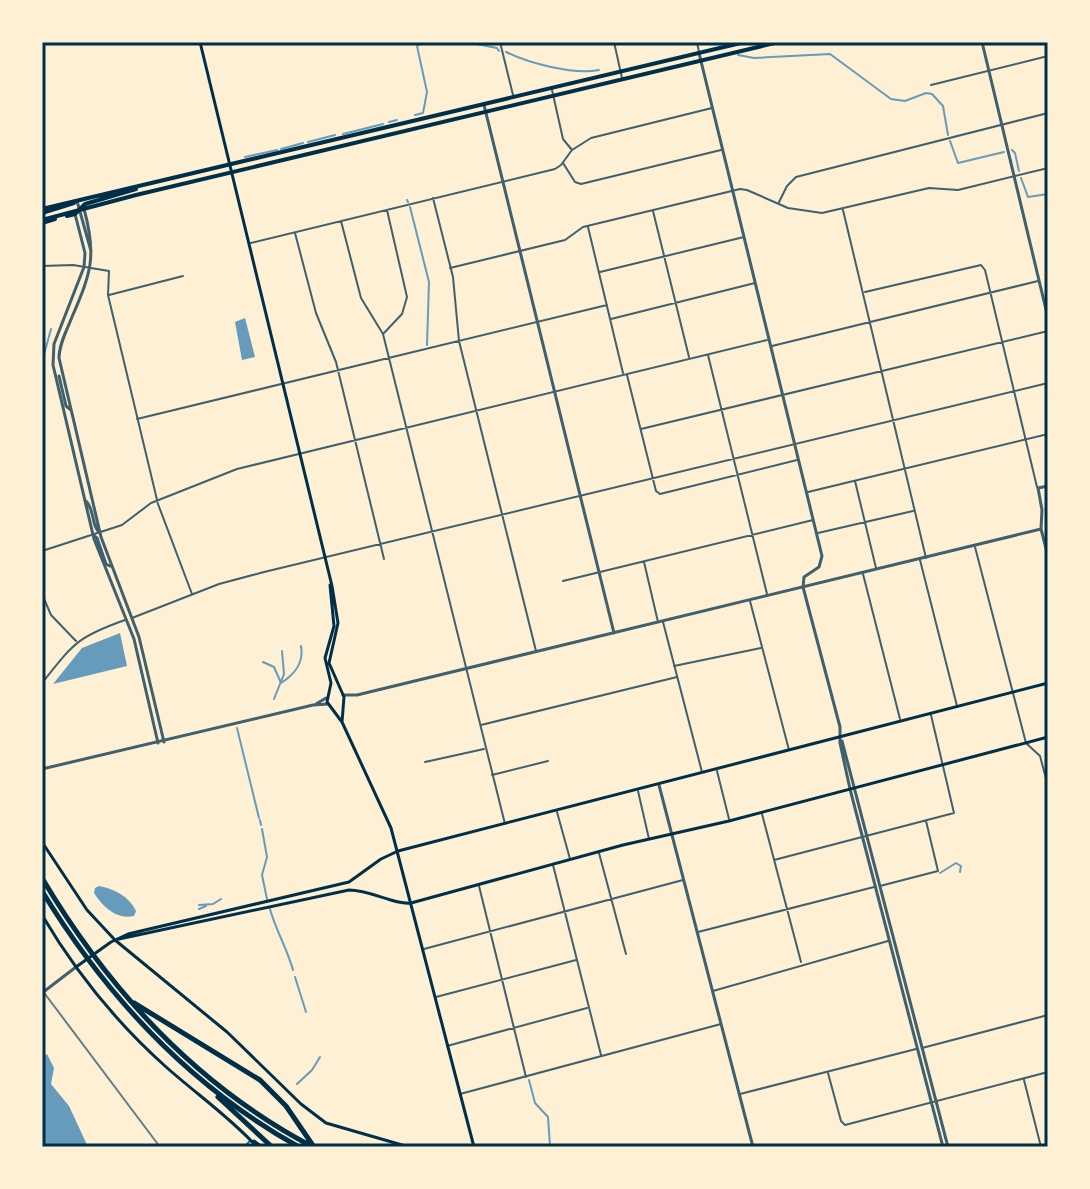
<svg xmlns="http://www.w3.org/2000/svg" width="1090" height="1189" viewBox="0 0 1090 1189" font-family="'Asap Condensed',sans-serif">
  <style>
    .water { fill: #669bbc }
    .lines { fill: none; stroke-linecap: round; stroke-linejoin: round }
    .stream { stroke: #669bbc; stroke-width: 2 }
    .minor { stroke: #3f606c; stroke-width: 2 }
    .tertiary { stroke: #3f606c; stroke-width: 3 }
    .secondary { stroke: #003049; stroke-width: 3 }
    .primary { stroke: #003049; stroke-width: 4 }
    .motorway { stroke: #003049; stroke-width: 5 }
    .rail { stroke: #657d81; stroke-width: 2 }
    .neatline { fill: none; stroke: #003049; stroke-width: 3 }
  </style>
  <rect width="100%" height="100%" fill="#fdf0d5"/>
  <!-- water -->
  <path class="water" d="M245,318L255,357L242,360L235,322Z
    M120,633L127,666L53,684L82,648Z
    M99,886C114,889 129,896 136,911L134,916C117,920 103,907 94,893L95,888Z
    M47,1054L54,1068L51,1084L69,1106L88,1147H42V1058Z"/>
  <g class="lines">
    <!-- stream -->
    <path class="stream" d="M466,42L497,48L499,51
      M506,52C528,63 573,75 599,70
      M738,55L754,58L830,54L891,99L905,101L926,93L932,94L943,106L948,135
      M415,115L423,113L427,92L417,46L424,42
      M389,122L397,120
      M343,134L383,124
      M950,141L958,163L1004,152
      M308,142L335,135
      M281,149L303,143
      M1012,150L1015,153L1019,171
      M245,157L277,150
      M1021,178L1028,197L1048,194
      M407,200L408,202
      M410,207L429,282L427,345
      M42,362L51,329
      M263,662L274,667L281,683C295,674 304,663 301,646
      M274,699L284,674L282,651
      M237,728L259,818
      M260,820L261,825
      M262,829L267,857L262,875L267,899
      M940,873L956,863L961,866L960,872
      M199,905L213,904L221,899
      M199,909L206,906
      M270,909C276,931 287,948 293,970
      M295,977L306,1012
      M529,1080L535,1103L548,1117L550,1146
      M297,1084L312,1070L320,1057"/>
    <!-- minor -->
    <path class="minor" d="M500,42L513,95
      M614,42L622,78
      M697,42L699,52
      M931,85L1048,56
      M552,90L563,139L572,150
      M563,163L575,182L581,184L721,150
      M433,198L453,277L459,341L536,651
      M779,202L787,186L796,177L1048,113
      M843,210L926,558
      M653,211L689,357
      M341,221L361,298L383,334L505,824
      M588,227L623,373
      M295,233L316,313L336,362L384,559
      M251,243L555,169L561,165L572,150L591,138L712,108
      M42,266L73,265L109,271L108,295L158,504L192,594
      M450,268L565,240L583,227L740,189L747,190L788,208L822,213L929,188L958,190L1048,168
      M600,272L744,237
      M865,292L981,265L985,270L1037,487
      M109,295L183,276
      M611,319L755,283
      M384,333L402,314L407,297L387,210
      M772,346L1038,281
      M708,355L767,594
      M627,375L656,491L660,494L797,460
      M137,419L607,305
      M641,429L1048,331
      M855,481L876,568
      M808,492L1048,434
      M818,533L913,511
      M975,547L1026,743L1040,756L1048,786
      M42,551L122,525L151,503L237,469L767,340
      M920,560L957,706
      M644,562L658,622
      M863,574L900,719
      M563,581L813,520
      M42,594L51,615L76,641
      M750,601L789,750
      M132,618L219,584L264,572L1048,383
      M663,622L702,772
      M674,666L761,648
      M42,683C74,643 77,637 125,620
      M481,725L677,677
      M425,762L484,749
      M717,771L729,819
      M492,775L548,761
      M638,791L649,839
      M557,812L570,859
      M762,814L801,962
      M599,853L626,954
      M774,860L954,813L931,715
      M553,865L601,1055
      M479,886L526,1077
      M880,886L938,871L926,821
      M698,932L874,887
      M424,949L683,880
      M713,991L888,941
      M436,997L576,960
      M447,1046L587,1008
      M922,1048L1048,1015
      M828,1073L841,1121L845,1125L1048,1072
      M1024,1080L1041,1147
      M460,1094L721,1024
      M740,1094L916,1049
      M244,1147L250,1141"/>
    <!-- tertiary -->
    <path class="tertiary" d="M982,42L1048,318
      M699,53L822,556L819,567L804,577L803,587L840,727V743L850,789L943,1147
      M484,105L614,633
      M77,201L91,251
      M84,209C97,256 91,273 72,317C67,330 59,344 59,358L101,537L139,637L164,742
      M75,214L85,253L84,267L54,344L53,365L94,539L134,639L158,743
      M59,376L66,406L71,410
      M1048,486L1038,488L1042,510L1041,529L1048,556
      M86,501C95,510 91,526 100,533
      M93,535L97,538L106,564L110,566
      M343,695H357L1041,529
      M316,704L326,698
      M842,741L948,1147
      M42,769L313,705L328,704
      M659,785L753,1147
      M42,993L76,967"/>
    <!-- secondary -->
    <path class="secondary" d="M200,42L332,586L338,623L329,663L344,697L342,722
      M330,585L334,626L325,658L331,683L327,702L342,722L391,828L474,1147
      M42,842L87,910L115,940L227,1032L301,1104L326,1123L409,1147
      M42,915C75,971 117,1023 165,1066C195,1093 230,1117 257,1147
      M119,939L349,890C371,890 394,905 411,903L623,845L729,821L1048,737
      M76,967L111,942L128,934L349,882L381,859L398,851L1048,683
      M254,1141L262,1147"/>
    <!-- primary -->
    <path class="primary" d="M42,209L745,42
      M42,213L74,203
      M67,216L75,214L85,204L136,189
      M42,220L136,195L779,42
      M42,223L55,219"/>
    <!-- motorway -->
    <path class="motorway" d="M42,878C108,989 197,1086 313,1147
      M42,891C106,996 191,1087 299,1147
      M134,1003L260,1080L286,1106L314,1147
      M218,1097L272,1147"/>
    <!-- rail -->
    <path class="rail" d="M42,990L160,1147"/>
  </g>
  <!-- border -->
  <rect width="1090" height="1189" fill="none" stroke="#fdf0d5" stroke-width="88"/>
  <rect x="44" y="44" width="1002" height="1101" class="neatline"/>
</svg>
